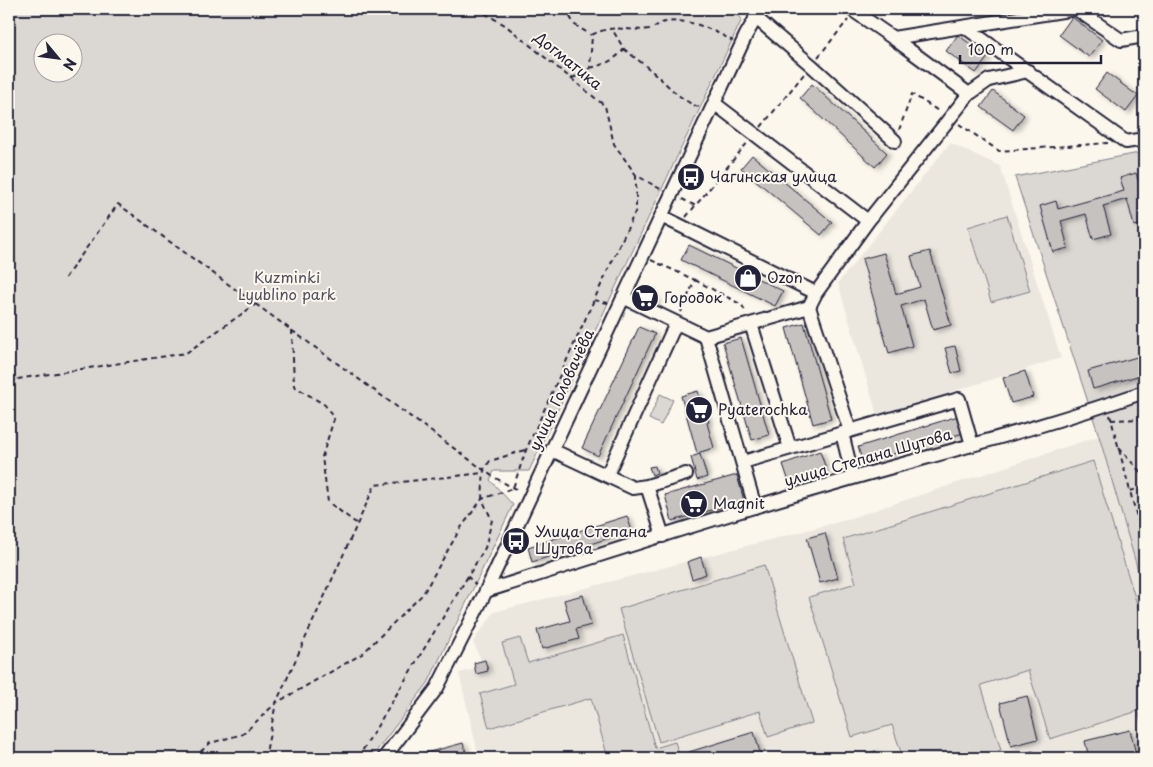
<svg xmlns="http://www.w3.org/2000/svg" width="1153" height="767" viewBox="0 0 1153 767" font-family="'Playpen Sans',sans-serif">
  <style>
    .built { fill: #ebe7df }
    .green { fill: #dbd8d3; stroke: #7e7d87; fill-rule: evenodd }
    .building { fill: #c6c2c0; stroke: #22223b; filter: url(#shadow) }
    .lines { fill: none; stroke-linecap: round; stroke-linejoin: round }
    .minor-casing { stroke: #22223b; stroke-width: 16 }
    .path { stroke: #22223b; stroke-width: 2; stroke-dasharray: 5 4; stroke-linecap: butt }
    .minor { stroke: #fbf7ec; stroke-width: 12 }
    .labels { text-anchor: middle; stroke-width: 4; stroke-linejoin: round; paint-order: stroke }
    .street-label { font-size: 15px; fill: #22223b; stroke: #fbf7ec }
    .poi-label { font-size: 15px; fill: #22223b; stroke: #fbf7ec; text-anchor: start }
    .park-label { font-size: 15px; fill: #505061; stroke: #fbf7ec }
  </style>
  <defs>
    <filter id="shadow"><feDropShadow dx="3.5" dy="2" stdDeviation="2.5" flood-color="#0004"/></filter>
  </defs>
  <rect width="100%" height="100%" fill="#fbf7ec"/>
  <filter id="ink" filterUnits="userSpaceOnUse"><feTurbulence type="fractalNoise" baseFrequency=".02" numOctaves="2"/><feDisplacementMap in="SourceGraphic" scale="10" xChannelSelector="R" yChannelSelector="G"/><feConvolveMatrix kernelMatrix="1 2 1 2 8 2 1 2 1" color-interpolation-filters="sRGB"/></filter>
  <g filter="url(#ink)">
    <!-- built -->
    <path class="built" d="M950,143L1000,166L1061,358L877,415L838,283Z
      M1099,436L1144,591V758H479L459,673L484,667L473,642L494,612L842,521Z"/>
    <!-- green -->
    <path class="green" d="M9,9H732L742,19L529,471H494L490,480L513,505L428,683L371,758H9ZM72,42V72H42V42Z
      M1144,152V591L1099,436L1015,177Z
      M1007,215L1030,291L991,302L968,227Z
      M660,394L673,400L661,425L649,419Z
      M1093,461L1144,627V731L1138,711L1050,739L1028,670L981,685L1001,750L976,758H903L892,725L852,737L809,597L856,583L843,539Z
      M764,565L812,723L768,737L760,711L659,742L619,609Z
      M623,635L655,748L675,742L680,758H608L591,698L489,728L480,694L514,684L502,643L520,638L528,663Z"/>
    <!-- building -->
    <path class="building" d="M1072,17L1102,40L1089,57L1059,35Z
      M958,35L988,57L976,73L946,51Z
      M1107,73L1138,96L1126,112L1095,89Z
      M812,84L887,153L875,167L800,98Z
      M993,91L1024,115L1013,130L981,107Z
      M752,155L832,222L821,235L741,168Z
      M1136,173L1144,201V224L1134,226L1127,199L1103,206L1111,234L1093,239L1086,214L1061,221L1068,248L1053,252L1040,206L1056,201L1058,209L1124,191L1120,178Z
      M689,245L783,291L775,306L681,260Z
      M930,251L951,325L933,330L924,299L901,306L912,346L889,353L862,259L884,253L896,294L920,287L911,256Z
      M641,290L657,298L652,308L636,301Z
      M804,323L831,419L813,424L786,328Z
      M639,327L655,334L598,456L582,448Z
      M741,338L769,435L752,440L723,343Z
      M955,346L961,371L952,373L945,348Z
      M1144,355V374L1093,389L1088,371Z
      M1025,371L1033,397L1011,403L1003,378Z
      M698,391L705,416L707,415L709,422L707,423L714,448L697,453L681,396Z
      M958,416L963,433L863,463L858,447Z
      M820,451L827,472L790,485L783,464Z
      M700,454L707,477L697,480L691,457Z
      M655,466L657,473L652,475L649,467Z
      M737,475L744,501L672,521L665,495Z
      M627,516L632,531L532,562L528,547Z
      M825,533L838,578L820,583L807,538Z
      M701,557L706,574L692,579L687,562Z
      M583,595L591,625L576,629L579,639L542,649L537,630L570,621L564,600Z
      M485,660L488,671L476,674L474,663Z
      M1027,696L1038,739L1011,746L1000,703Z
      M1130,730L1137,758H1089L1085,741Z
      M754,732L761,756L753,758H690L689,752Z
      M463,743L468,758H424L422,754Z
      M876,751L878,758H851Z
      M1033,751L1035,758H1009Z"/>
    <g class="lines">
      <!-- minor casing -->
      <g class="minor-casing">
        <path id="minor" d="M851,9L893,38L1075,9
          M1076,9L1121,40L1144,36
          M755,17L811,65L895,141
          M965,27L1126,142L1144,139
          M893,38L969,94
          M714,103L868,221
          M661,216L816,293
          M623,297L706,337L755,507
          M751,324L790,448
          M706,337L809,307
          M850,431L809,307L816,293L868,221L969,94L989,80L1028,71
          M842,433L853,478
          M552,450L633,488L647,486L686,474
          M743,462L959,399L972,445
          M607,475L676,323
          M647,486L663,536
          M486,591C601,555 716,517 832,484C936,454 1042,428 1144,392
          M384,758L437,688L486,591L746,35L761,9"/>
      </g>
      <!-- path -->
      <path class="path" d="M477,9L505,25L605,106L614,144L636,175L662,190
        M565,9L575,25L591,35
        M624,49C634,57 645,65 654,73C670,87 681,101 701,108
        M818,57L848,20
        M590,68C604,65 615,60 624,49L612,29
        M572,78L583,74L590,68L592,35C614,23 627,32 649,29C655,28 660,22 667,22C690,18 713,30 733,41
        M959,124L999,151L1108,143
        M761,127L804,74
        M899,130L912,94L940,112
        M682,199L696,206
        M686,217L748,142
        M651,260L695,280L681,312
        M65,278L118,204L492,476L513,488L520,490
        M695,280L742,305L746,313
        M608,303L594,300L636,210V175
        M292,330L294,386L325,405L334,419L322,457L328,502L356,523
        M9,379L11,380L186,353L256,304
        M1110,415L1144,544
        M1111,420L1144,419
        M1119,448L1144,476
        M1130,491L1144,487
        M467,576L476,585
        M194,758L210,743L243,734L276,703L362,654L423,594L460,529L482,499L513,488L526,450L594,300
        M265,758L276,703L375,485L483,473
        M358,758L485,548L492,520L482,499L484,469L490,461L525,450"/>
      <!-- minor -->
      <use href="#minor" class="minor"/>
    </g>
  </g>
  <!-- icons -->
  <defs>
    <g id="bus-disc" transform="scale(1.4375)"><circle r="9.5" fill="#22223b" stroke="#fbf7ec"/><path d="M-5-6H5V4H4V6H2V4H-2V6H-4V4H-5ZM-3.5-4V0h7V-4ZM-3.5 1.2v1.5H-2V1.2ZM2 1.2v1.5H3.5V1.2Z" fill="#fff"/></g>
    <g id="shop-disc" transform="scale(1.4375)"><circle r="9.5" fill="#22223b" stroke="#fbf7ec"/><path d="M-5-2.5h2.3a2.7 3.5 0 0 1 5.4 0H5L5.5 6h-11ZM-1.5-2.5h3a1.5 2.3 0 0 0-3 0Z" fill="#fff"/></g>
    <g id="supermarket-disc" transform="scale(1.4375)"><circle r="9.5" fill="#22223b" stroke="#fbf7ec"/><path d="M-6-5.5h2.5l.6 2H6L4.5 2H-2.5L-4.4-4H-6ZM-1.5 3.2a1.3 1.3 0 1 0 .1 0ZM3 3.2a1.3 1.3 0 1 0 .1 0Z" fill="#fff"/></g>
  </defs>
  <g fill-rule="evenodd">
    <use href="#bus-disc" x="691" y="177"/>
    <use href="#shop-disc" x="748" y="278"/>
    <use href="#supermarket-disc" x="645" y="298"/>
    <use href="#supermarket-disc" x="699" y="410"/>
    <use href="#supermarket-disc" x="694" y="504"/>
    <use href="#bus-disc" x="516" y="541"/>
  </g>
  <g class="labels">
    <!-- street labels -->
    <g class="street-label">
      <text transform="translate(568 61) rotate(39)" y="5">Догматика</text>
      <text transform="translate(562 390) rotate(-65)" y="5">улица Головачёва</text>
      <text transform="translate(868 458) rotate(-16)" y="5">улица Степана Шутова</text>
    </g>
    <!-- poi labels -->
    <g class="poi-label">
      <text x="710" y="182">Чагинская улица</text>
      <text x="767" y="283">Ozon</text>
      <text x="664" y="303">Городок</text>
      <text x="718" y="415">Pyaterochka</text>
      <text x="713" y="509">Magnit</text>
      <text x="535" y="537">Улица Степана<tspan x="535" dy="17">Шутова</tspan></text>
    </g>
    <!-- park labels -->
    <g class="park-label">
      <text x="287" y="283">Kuzminki<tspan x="287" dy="17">Lyublino park</tspan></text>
    </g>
  </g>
  <!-- margin -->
  <rect width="1153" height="767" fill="none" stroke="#fbf7ec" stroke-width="30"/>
  <rect x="15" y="15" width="1123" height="737" fill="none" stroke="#22223b" stroke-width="2" filter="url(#ink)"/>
  <!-- north arrow -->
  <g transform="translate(58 58) rotate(119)"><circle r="24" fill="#fbf7ec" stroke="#a4a2a5"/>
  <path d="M0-4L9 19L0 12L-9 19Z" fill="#22223b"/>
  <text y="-8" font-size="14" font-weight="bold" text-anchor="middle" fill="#22223b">N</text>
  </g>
  <!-- scale -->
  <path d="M960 55v8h141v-8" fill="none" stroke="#22223b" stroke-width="2.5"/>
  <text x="968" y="55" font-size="15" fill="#22223b" stroke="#fbf7ec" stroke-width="4" paint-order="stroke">100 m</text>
</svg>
